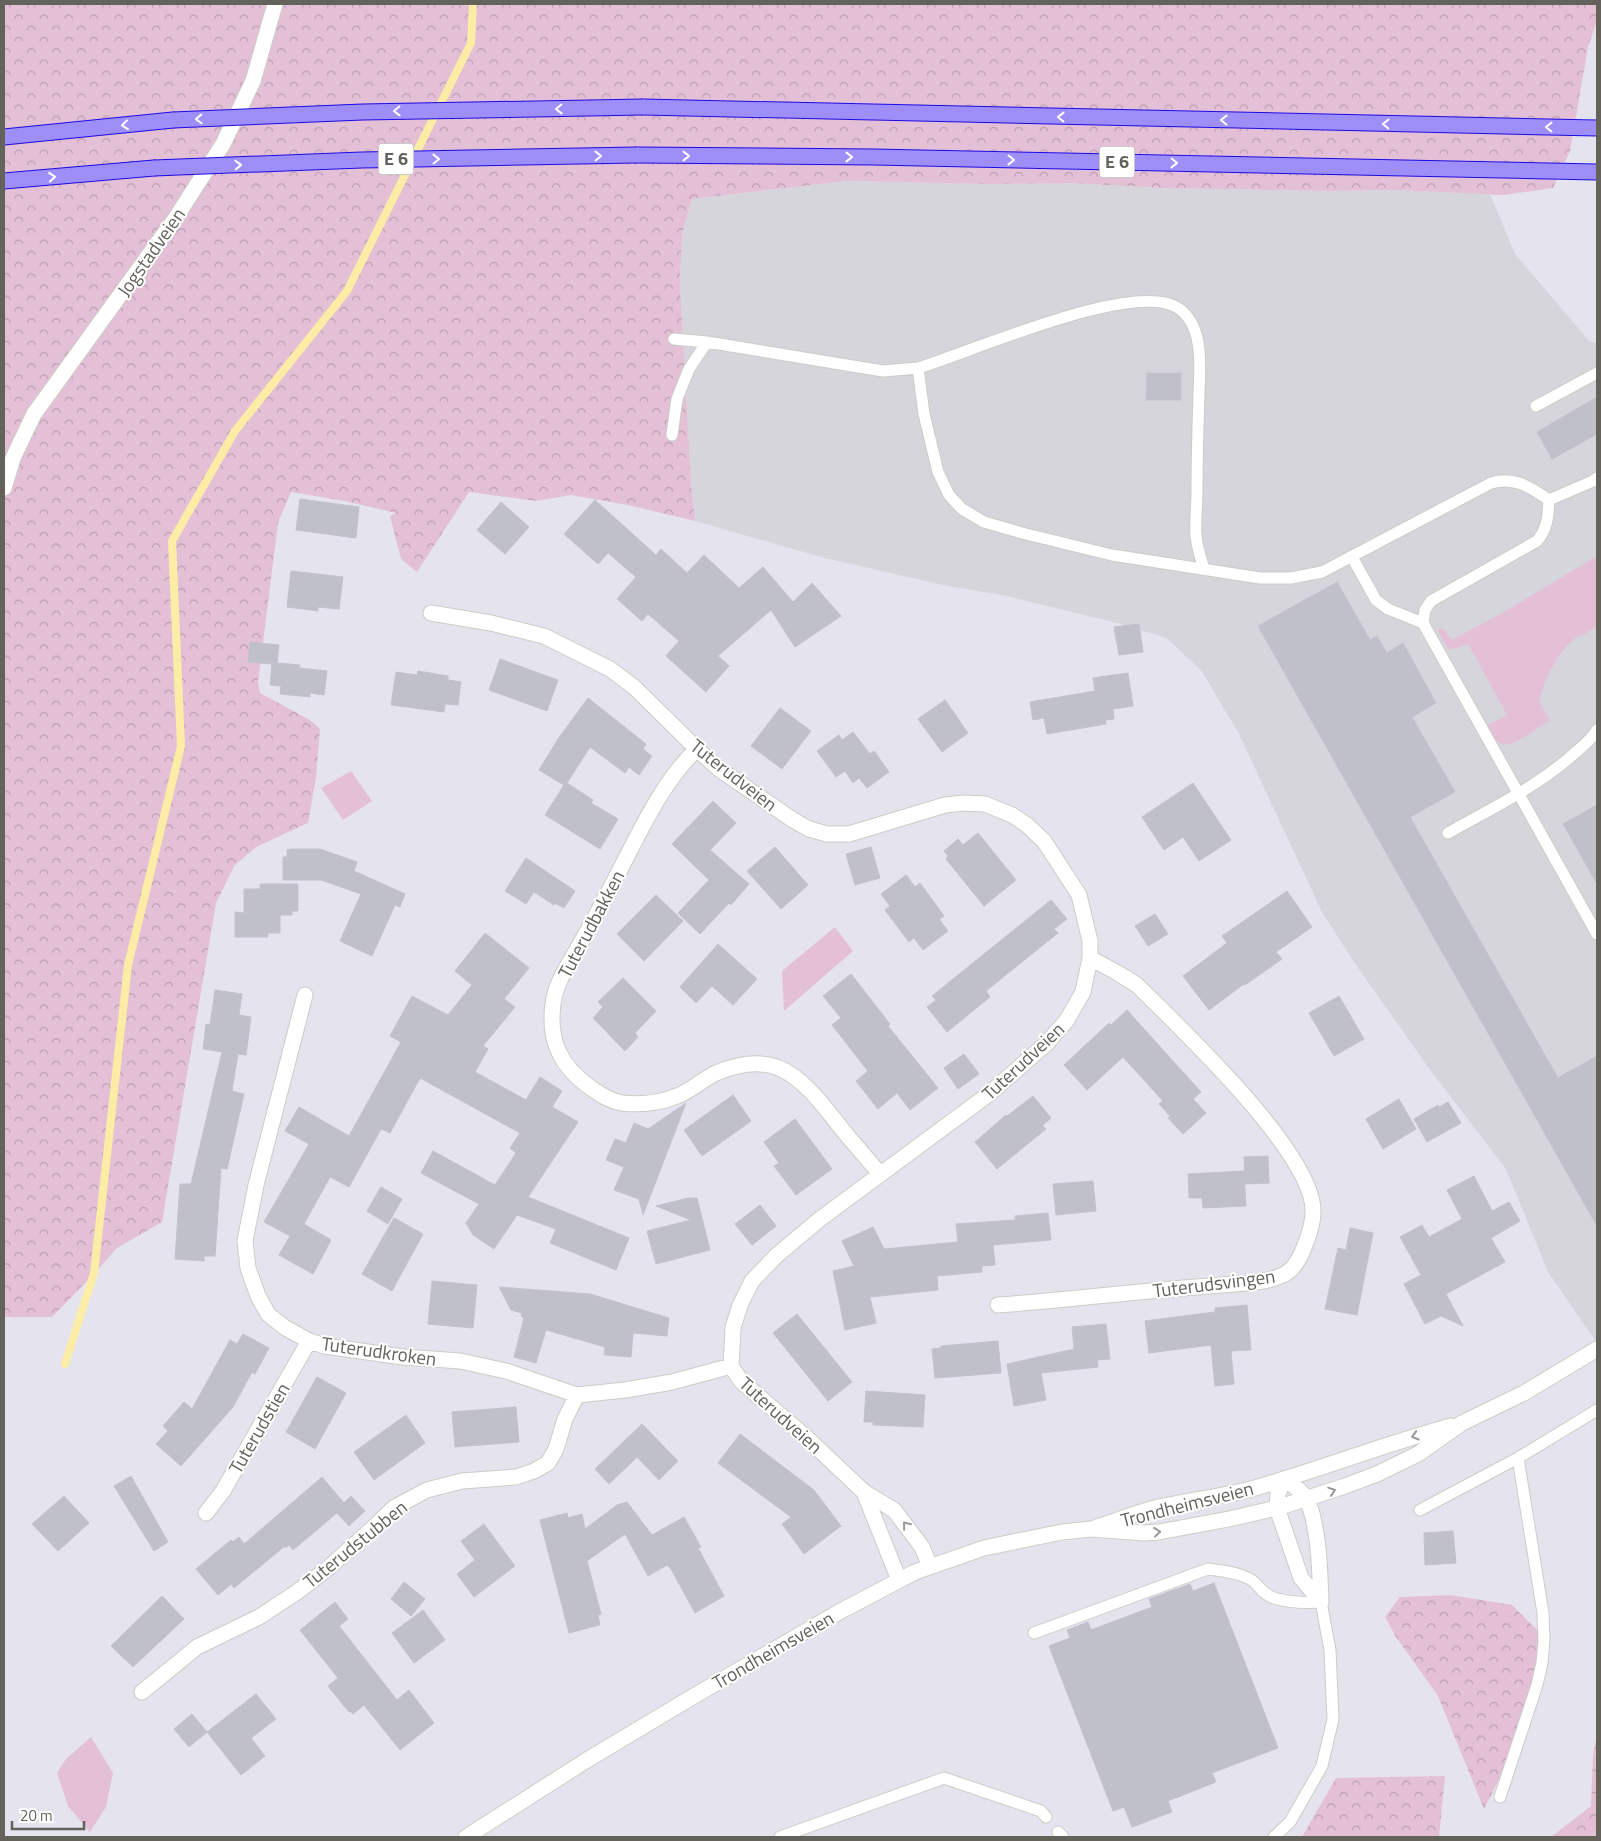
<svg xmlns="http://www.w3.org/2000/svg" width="1601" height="1841" viewBox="0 0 1601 1841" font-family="'Titillium Web',sans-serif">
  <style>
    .industrial { fill: #d6d5dc }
    .forest { fill: url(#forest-crowns) }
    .green { fill: #e4c0d6 }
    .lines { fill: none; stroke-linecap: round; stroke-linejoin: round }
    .stream { stroke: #fbeda5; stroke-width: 8 }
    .building { fill: #c0c0c8; stroke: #c3c1d1 }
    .lane-casing { stroke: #cdccc6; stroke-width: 13 }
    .street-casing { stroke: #cdccc6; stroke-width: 17 }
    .secondary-casing { stroke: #cecec6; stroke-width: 17 }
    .highway-casing { stroke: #1c0ae6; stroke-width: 17 }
    .lane { stroke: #fff; stroke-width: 11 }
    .street { stroke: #fff; stroke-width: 15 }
    .secondary { stroke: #fff; stroke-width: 15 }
    .highway { stroke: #9e8ff8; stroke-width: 15 }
    .highway-bridge-casing { stroke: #1c0ae6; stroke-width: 17; stroke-linecap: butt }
    .highway-bridge { stroke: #9e8ff8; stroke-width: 15 }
    .oneway { stroke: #fff }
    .oneway2 { stroke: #9a9994 }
    .labels { text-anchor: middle; stroke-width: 4; stroke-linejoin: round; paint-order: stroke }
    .shield { fill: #fff; stroke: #92918c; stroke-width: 1 }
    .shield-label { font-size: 18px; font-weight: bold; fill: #63625b }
    .street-label { font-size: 19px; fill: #63625b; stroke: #fff }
  </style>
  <defs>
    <pattern id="forest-crowns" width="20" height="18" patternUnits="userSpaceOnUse" patternTransform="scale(1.25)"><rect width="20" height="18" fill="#e4c0d6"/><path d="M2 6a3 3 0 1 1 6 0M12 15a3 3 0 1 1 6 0" fill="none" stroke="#bc9fb1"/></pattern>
  </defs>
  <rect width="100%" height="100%" fill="#e5e3ed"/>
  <!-- industrial -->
  <path class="industrial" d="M846,181L989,184L1071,183L1162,188L1331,191L1394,190L1490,194L1515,254L1589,341L1597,343V1343L1548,1272L1506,1169L1428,1067L1354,962L1322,912L1238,732L1201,670L1166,638L1117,623L1007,596L943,585L825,558L695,521L691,483L680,286L682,234L692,199Z"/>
  <!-- forest -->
  <path class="forest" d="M4,4H1597V21L1588,47L1570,151L1553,188L1504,195L1394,190L1331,191L1162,188L1071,183L989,184L846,181L692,199L682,234L680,285L691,483L695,521L628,505L571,495L536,501L469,492L417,572L401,559L390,516L396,513L345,501L291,492L278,523L258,682L260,693L310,720L320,729L316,777L308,823L256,847L234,866L216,903L162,1222L117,1248L93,1275L52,1317H4Z
    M1451,1595L1512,1605L1543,1636L1518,1742L1484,1809L1438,1696L1396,1637L1385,1617L1400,1597Z
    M1597,1734V1837H1551L1591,1806L1593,1755Z
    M1445,1776L1439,1837H1302L1336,1778Z"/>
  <!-- green -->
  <path class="green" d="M1597,556V627C1590,631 1583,634 1576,638C1556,652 1546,679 1539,701L1550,720C1540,726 1512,749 1502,744C1495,742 1491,732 1488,725L1507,715L1468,644L1449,650L1439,633V628L1444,629L1452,640L1504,612Z
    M351,771L372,801L343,820L321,788Z
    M835,927L853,951L784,1011L782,971Z
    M91,1737L113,1773L106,1807L90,1832L68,1806L57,1773L66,1759Z"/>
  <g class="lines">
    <!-- stream -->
    <path class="stream" d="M65,1364L94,1273L128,965L181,746L172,541L235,431L347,291L471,43L473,4"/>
  </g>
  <!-- building -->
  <path class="building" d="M1147,373H1181V400H1146Z
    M1597,397V434L1552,459L1537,432Z
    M300,499L359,507L356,538L296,530Z
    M595,500L656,555L661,549L687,573L704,555L739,588L763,567L793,602L812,583L841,616L795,647L771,610L718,656L729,666L706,692L666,656L679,641L648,614L642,621L617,599L636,577L608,553L598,564L564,534Z
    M501,502L529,527L505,554L477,530Z
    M291,571L343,577L339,609L318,607V611L287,607Z
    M1337,582L1370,640L1377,636L1387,653L1403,643L1436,703L1412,717L1455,792L1410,817L1558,1078L1597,1056V1226L1258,626Z
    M1139,624L1143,652L1119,655L1114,627Z
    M250,642L279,645L277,663L300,665L299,668L327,671L324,695L310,693V697L280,694L281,686L270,685L272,664L248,662Z
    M500,659L558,680L547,711L489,690Z
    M418,671L448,676V680L461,682L458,705L445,704L444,712L391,705L396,672L417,675Z
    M1128,673L1133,706L1113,709L1114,719L1105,720L1106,724L1047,734L1044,718L1033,720L1030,702L1095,691L1093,678Z
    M588,698L646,744L643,749L652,756L639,775L629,767L625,773L590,747L567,783L593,800L591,803L618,819L600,849L545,815L564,785L539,770L558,739Z
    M945,700L968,733L942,752L918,719Z
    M780,708L811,731L782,769L751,746Z
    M853,732L870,754L874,751L889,772L867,788L859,778L853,783L845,771L836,777L817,751L839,735L842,740Z
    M1193,783L1231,840L1199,861L1183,837L1164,850L1142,817Z
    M713,801L736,823L710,850L749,884L731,905L729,903L700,934L678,913L709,880L672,844Z
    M1597,805V884L1563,824Z
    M978,833L1016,880L984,906L946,859L948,856L944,851L958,839L963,845Z
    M775,847L808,885L781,909L747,871Z
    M871,847L880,878L855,885L846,854Z
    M291,849H320L357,862L354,871L405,894L400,907L395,905L372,956L340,941L361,894L321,880H283V857H287V850Z
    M526,858L575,891L564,908L555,903L554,905L534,892L526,904L505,891Z
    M906,875L915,887L920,883L944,916L939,919L948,931L923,950L914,938L909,942L885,910L890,906L881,894Z
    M260,884H298V911H292V915H280V933H268V937H235V912L244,913V889H260Z
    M1287,891L1312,927L1276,952L1282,959L1245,985L1244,984L1209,1010L1183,976L1227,943L1222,936Z
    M656,895L683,921L644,961L617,934Z
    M1051,900L1067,919L1054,929L1058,933L986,991L990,997L947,1032L927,1007L936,1000L932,996Z
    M1155,914L1168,934L1148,946L1135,926Z
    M485,933L529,968L504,999L515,1007L483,1046L488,1049L475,1072L526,1100L540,1077L562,1091L552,1107L578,1122L528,1197L629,1238L616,1270L550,1243L556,1229L517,1215L494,1249L473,1235L466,1223L479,1204L421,1173L433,1151L495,1185L516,1153L510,1148L520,1133L420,1078L390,1133L381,1129L349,1187L330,1177L304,1224L331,1240L313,1274L279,1255L290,1236L264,1222L309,1144L285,1131L299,1107L349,1136L401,1042L390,1036L412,996L448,1015L472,985L455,971Z
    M718,944L757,979L733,1005L712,986L696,1003L680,987Z
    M851,974L890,1024L888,1026L938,1088L910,1110L897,1093L878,1109L856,1081L868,1071L832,1025L841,1018L823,996Z
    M623,978L656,1011L635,1033L638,1037L625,1051L593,1018L603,1007L598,1002Z
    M215,990L242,994L239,1015L251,1017L246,1055L238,1054L232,1091L244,1094L227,1169L221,1168L215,1256H204V1261L175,1259L180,1184H191L222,1052L203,1049L206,1024L210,1025Z
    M1339,996L1364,1039L1334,1056L1309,1013Z
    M1127,1010L1201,1092L1193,1099L1206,1113L1183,1134L1168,1118L1170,1116L1159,1104L1163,1101L1123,1057L1087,1090L1064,1065L1109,1023L1111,1025Z
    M964,1054L979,1074L958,1089L944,1068Z
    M733,1095L751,1121L702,1156L684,1130Z
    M1033,1096L1051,1118L1042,1126L1046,1129L997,1169L975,1142L1006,1115L1007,1116Z
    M1399,1099L1416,1129L1383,1149L1366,1119Z
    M1448,1102L1461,1123L1427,1142L1414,1119L1438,1105L1439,1107Z
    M686,1103L643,1215L639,1199L614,1190L624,1167L606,1160L615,1139L626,1143L634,1123L648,1129Z
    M795,1119L832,1169L796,1195L774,1166L779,1163L764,1142Z
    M1268,1156L1269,1183L1245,1184L1244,1157Z
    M1244,1171L1246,1206L1203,1208L1202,1198H1189L1188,1174Z
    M1474,1176L1492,1211L1509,1202L1520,1221L1491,1238L1505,1262L1446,1294L1463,1326L1441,1316L1425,1324L1404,1284L1421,1275L1400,1237L1422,1225L1429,1237L1462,1219L1447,1190Z
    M1093,1181L1096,1211L1056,1215L1053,1184Z
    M381,1187L402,1199L388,1224L367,1211Z
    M688,1198H697L710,1250L656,1264L647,1231L691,1220L656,1206Z
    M760,1205L776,1226L752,1245L735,1224Z
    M1048,1213L1051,1240L993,1245L995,1265L982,1266V1272L937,1276L938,1290L870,1297L876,1323L845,1330L833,1271L854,1266L842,1241L873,1227L884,1249L958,1242L956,1224L1015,1220V1216Z
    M394,1218L423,1234L392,1291L362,1274Z
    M1350,1228L1373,1233L1357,1315L1325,1309L1338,1248L1346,1250Z
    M432,1281L477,1285L473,1328L428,1324Z
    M499,1287L590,1294L669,1318L667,1336L633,1333L631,1357L604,1355L605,1347L546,1330L536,1363L514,1357L524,1318L521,1316L522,1313L511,1310Z
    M1247,1305L1251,1350L1231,1351L1234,1384L1215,1386L1211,1345L1149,1353L1145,1321L1215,1312V1308Z
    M797,1314L852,1382L828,1401L773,1333Z
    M1106,1324L1110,1359L1097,1360L1098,1367L1041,1373L1046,1400L1014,1406L1007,1364L1074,1349L1072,1327Z
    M243,1334L269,1348L255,1374L252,1372L233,1407L181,1466L156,1444L168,1431L163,1426L184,1402L192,1409L230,1340L237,1344Z
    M998,1341L1001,1373L935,1378L932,1349L941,1348V1346Z
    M317,1377L346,1393L315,1449L286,1432Z
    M866,1391L925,1395L923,1427L873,1425V1422H864Z
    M516,1407L519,1442L455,1447L452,1412Z
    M406,1415L425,1443L374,1480L354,1452Z
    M642,1424L678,1461L659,1480L637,1457L609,1484L595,1469Z
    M740,1434L814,1490L841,1526L804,1554L782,1524L791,1517L718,1463Z
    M131,1476L168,1542L154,1551L114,1486Z
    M322,1477L344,1503L351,1496L365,1511L349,1526L337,1513L293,1550L289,1545L286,1548L285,1546L234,1588L231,1584L218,1595L196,1569L231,1540L233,1542L239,1537L244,1544Z
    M64,1496L89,1523L58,1551L32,1524Z
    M627,1502L652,1535L684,1517L701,1547L698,1548L724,1596L695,1613L671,1569L667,1565L648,1576L625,1534L587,1561L601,1614L598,1615L600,1625L569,1633L540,1520L567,1513L568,1518L582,1514L585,1529L617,1505Z
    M484,1524L515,1566L474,1597L457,1574L475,1560L461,1541Z
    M1453,1531L1456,1563L1425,1565L1424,1533Z
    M404,1582L425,1599L411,1616L391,1599Z
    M1214,1583L1278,1748L1212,1773L1216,1782L1168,1801L1172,1812L1132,1827L1124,1807L1113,1811L1049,1646L1070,1638L1067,1630L1088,1622L1091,1630L1152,1607L1149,1599L1190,1584L1193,1591Z
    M162,1596L184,1619L133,1667L111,1646Z
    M335,1602L348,1619L339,1626L397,1700L409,1690L434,1723L400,1750L364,1705L353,1714L350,1711L349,1712L328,1686L338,1678L300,1630Z
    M423,1610L445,1640L414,1663L392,1633Z
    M256,1694L276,1719L251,1738L265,1756L241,1775L207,1732Z
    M192,1714L207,1732L189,1747L174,1729Z"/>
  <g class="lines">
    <!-- lane casing -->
    <g class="lane-casing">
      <path id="lane" d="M674,339L707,342L883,371L918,368
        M1536,406L1597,373
        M672,435L677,399L689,369L707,342
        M1549,500C1548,516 1548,528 1537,541L1431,601L1425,610L1423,623L1597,934
        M1549,500L1593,481L1597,478
        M1352,557L1376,600L1388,609L1423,623
        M1204,569C1201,559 1197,547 1196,536C1195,521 1197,506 1197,491C1197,458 1198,425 1199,393C1200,366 1204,325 1178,308C1134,279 969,353 918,368L924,414L938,472L949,495L962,509L984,522L1022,533L1112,555L1260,578H1291L1322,572L1491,483C1514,476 1530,487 1549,500
        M1448,833C1492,808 1539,786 1576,752C1584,745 1592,739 1597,730
        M1420,1510L1518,1458L1597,1410
        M1034,1633L1208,1569C1222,1571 1237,1572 1250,1579C1259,1584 1260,1593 1274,1598C1289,1603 1305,1603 1321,1602L1330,1650L1333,1719L1322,1766L1290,1822L1274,1837
        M1500,1797L1537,1685L1542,1663L1544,1641L1543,1613L1518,1458
        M1058,1832L1063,1837
        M780,1837L944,1778L1041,1811L1046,1817"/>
    </g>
    <!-- street casing -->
    <g class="street-casing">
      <path id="street" d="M4,488L13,458L34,414L175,219L223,144L253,81L275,4
        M431,613L491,623L544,636L610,669L634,687L697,749L719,769L793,820L809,829L827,834H849L945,805L964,803L985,804L1012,815L1027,825L1044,841L1079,895L1090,941V958L1083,992L1067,1020L1047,1043L989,1094L820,1219L776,1256L752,1281L740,1305L733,1328L731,1366L741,1381L807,1438L864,1492L894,1510L922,1547L930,1566
        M697,749C657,786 631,852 604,900C595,918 585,935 575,953C566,969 555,985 553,1004C548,1041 561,1067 591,1088C601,1095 610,1101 622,1103C640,1105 660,1103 677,1096C691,1091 703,1079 716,1073C735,1065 759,1060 779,1068C807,1080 827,1111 846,1134C857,1147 869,1161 880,1174
        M305,995L256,1185L245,1241L248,1268L258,1296L268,1314L284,1327L309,1341L325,1346L403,1357L460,1361L506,1371L577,1395L625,1390L672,1382L731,1366
        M998,1305C1068,1300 1138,1291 1209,1286C1233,1283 1261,1285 1283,1275C1294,1270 1301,1256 1305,1245C1309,1235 1313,1223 1313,1212C1315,1154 1179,1027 1137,985L1116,972L1090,958
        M1284,1479C1292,1485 1303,1491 1307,1500C1319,1525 1320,1574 1321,1602L1301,1578L1277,1508L1278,1494Z
        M864,1492L899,1580
        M206,1513L223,1491L309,1341
        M142,1692L197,1647L259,1617L297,1592L327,1569L374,1527L395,1507L427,1490L462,1481L516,1477L534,1471L548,1463L556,1449L565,1419L577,1395"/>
    </g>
    <!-- secondary casing -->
    <g class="secondary-casing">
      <path id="secondary" d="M1097,1527C1116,1521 1135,1513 1155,1508C1188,1500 1222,1497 1255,1488C1321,1469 1385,1444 1451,1426
        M466,1837L587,1760L694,1696L839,1612L915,1572L984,1548L1062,1532L1091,1529L1144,1533L1159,1532L1229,1519L1277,1508L1345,1486L1377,1474L1418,1454L1462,1423L1524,1393L1597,1349"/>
    </g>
    <!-- highway casing -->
    <g class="highway-casing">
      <path id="highway" d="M643,107L1597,128
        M4,137L173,120
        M637,155L873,157L1597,172
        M4,181L154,168"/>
    </g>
    <!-- lane -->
    <use href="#lane" class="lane"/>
    <!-- street -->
    <use href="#street" class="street"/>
    <!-- secondary -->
    <use href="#secondary" class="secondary"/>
    <!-- highway -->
    <use href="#highway" class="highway"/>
    <!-- highway-bridge casing -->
    <g class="highway-bridge-casing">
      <path id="highway-bridge" d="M173,120L363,112L643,107
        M154,168L362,160L637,155"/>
    </g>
    <!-- highway-bridge -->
    <use href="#highway-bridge" class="highway-bridge"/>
  </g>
  <!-- one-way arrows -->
  <defs><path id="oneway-chevron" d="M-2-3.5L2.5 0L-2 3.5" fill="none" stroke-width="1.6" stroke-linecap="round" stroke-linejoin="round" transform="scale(1.25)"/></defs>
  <g class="oneway">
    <use href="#oneway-chevron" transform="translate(559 109) rotate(179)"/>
    <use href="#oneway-chevron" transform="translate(397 111) rotate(179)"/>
    <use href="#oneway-chevron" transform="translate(1061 117) rotate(-179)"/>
    <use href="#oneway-chevron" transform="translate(199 119) rotate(178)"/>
    <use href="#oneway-chevron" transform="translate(1224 120) rotate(-179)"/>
    <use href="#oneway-chevron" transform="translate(1386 124) rotate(-179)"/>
    <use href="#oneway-chevron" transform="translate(125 125) rotate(174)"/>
    <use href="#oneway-chevron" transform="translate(1549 127) rotate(-179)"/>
    <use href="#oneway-chevron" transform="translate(598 156) rotate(-1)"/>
    <use href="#oneway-chevron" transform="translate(686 156)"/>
    <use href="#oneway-chevron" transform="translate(849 157)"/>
    <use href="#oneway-chevron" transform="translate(436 159) rotate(-1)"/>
    <use href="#oneway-chevron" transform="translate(1011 160) rotate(1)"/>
    <use href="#oneway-chevron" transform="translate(1174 163) rotate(1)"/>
    <use href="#oneway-chevron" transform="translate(238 165) rotate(-2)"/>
    <use href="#oneway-chevron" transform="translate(52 177) rotate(-5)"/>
  </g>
  <g class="oneway2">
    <use href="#oneway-chevron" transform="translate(1415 1436) rotate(164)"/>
    <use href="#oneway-chevron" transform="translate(1332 1491) rotate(-18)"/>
    <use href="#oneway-chevron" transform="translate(906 1525) rotate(-129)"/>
    <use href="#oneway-chevron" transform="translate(1157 1532) rotate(-6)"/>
  </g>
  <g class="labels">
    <!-- shield labels -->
    <g class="shield">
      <rect x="378.5" y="143.5" width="35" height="31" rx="4"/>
      <rect x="1099.5" y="146.5" width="35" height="31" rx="4"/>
    </g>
    <g class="shield-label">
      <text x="396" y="165">E 6</text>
      <text x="1117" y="168">E 6</text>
    </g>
    <!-- street labels -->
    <g class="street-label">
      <text transform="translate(151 252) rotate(-55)" y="7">Jogstadveien</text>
      <text transform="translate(734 775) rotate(38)" y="7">Tuterudveien</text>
      <text transform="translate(591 924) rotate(-62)" y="7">Tuterudbakken</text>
      <text transform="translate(1023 1061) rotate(-43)" y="7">Tuterudveien</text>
      <text transform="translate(1214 1283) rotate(-7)" y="7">Tuterudsvingen</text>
      <text transform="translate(379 1351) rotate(8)" y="7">Tuterudkroken</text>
      <text transform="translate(781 1415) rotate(42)" y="7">Tuterudveien</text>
      <text transform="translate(259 1428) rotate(-60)" y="7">Tuterudstien</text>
      <text transform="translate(1187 1504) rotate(-14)" y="7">Trondheimsveien</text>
      <text transform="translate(355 1544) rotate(-39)" y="7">Tuterudstubben</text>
      <text transform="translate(773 1650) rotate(-30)" y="7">Trondheimsveien</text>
    </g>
  </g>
  <!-- border -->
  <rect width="1601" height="1841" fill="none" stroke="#63625b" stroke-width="10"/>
  <!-- scale -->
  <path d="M12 1821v8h72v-8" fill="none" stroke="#63625b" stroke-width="2.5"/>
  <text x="20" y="1821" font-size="15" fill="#63625b" stroke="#ffffff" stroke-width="4" paint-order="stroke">20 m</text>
</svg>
